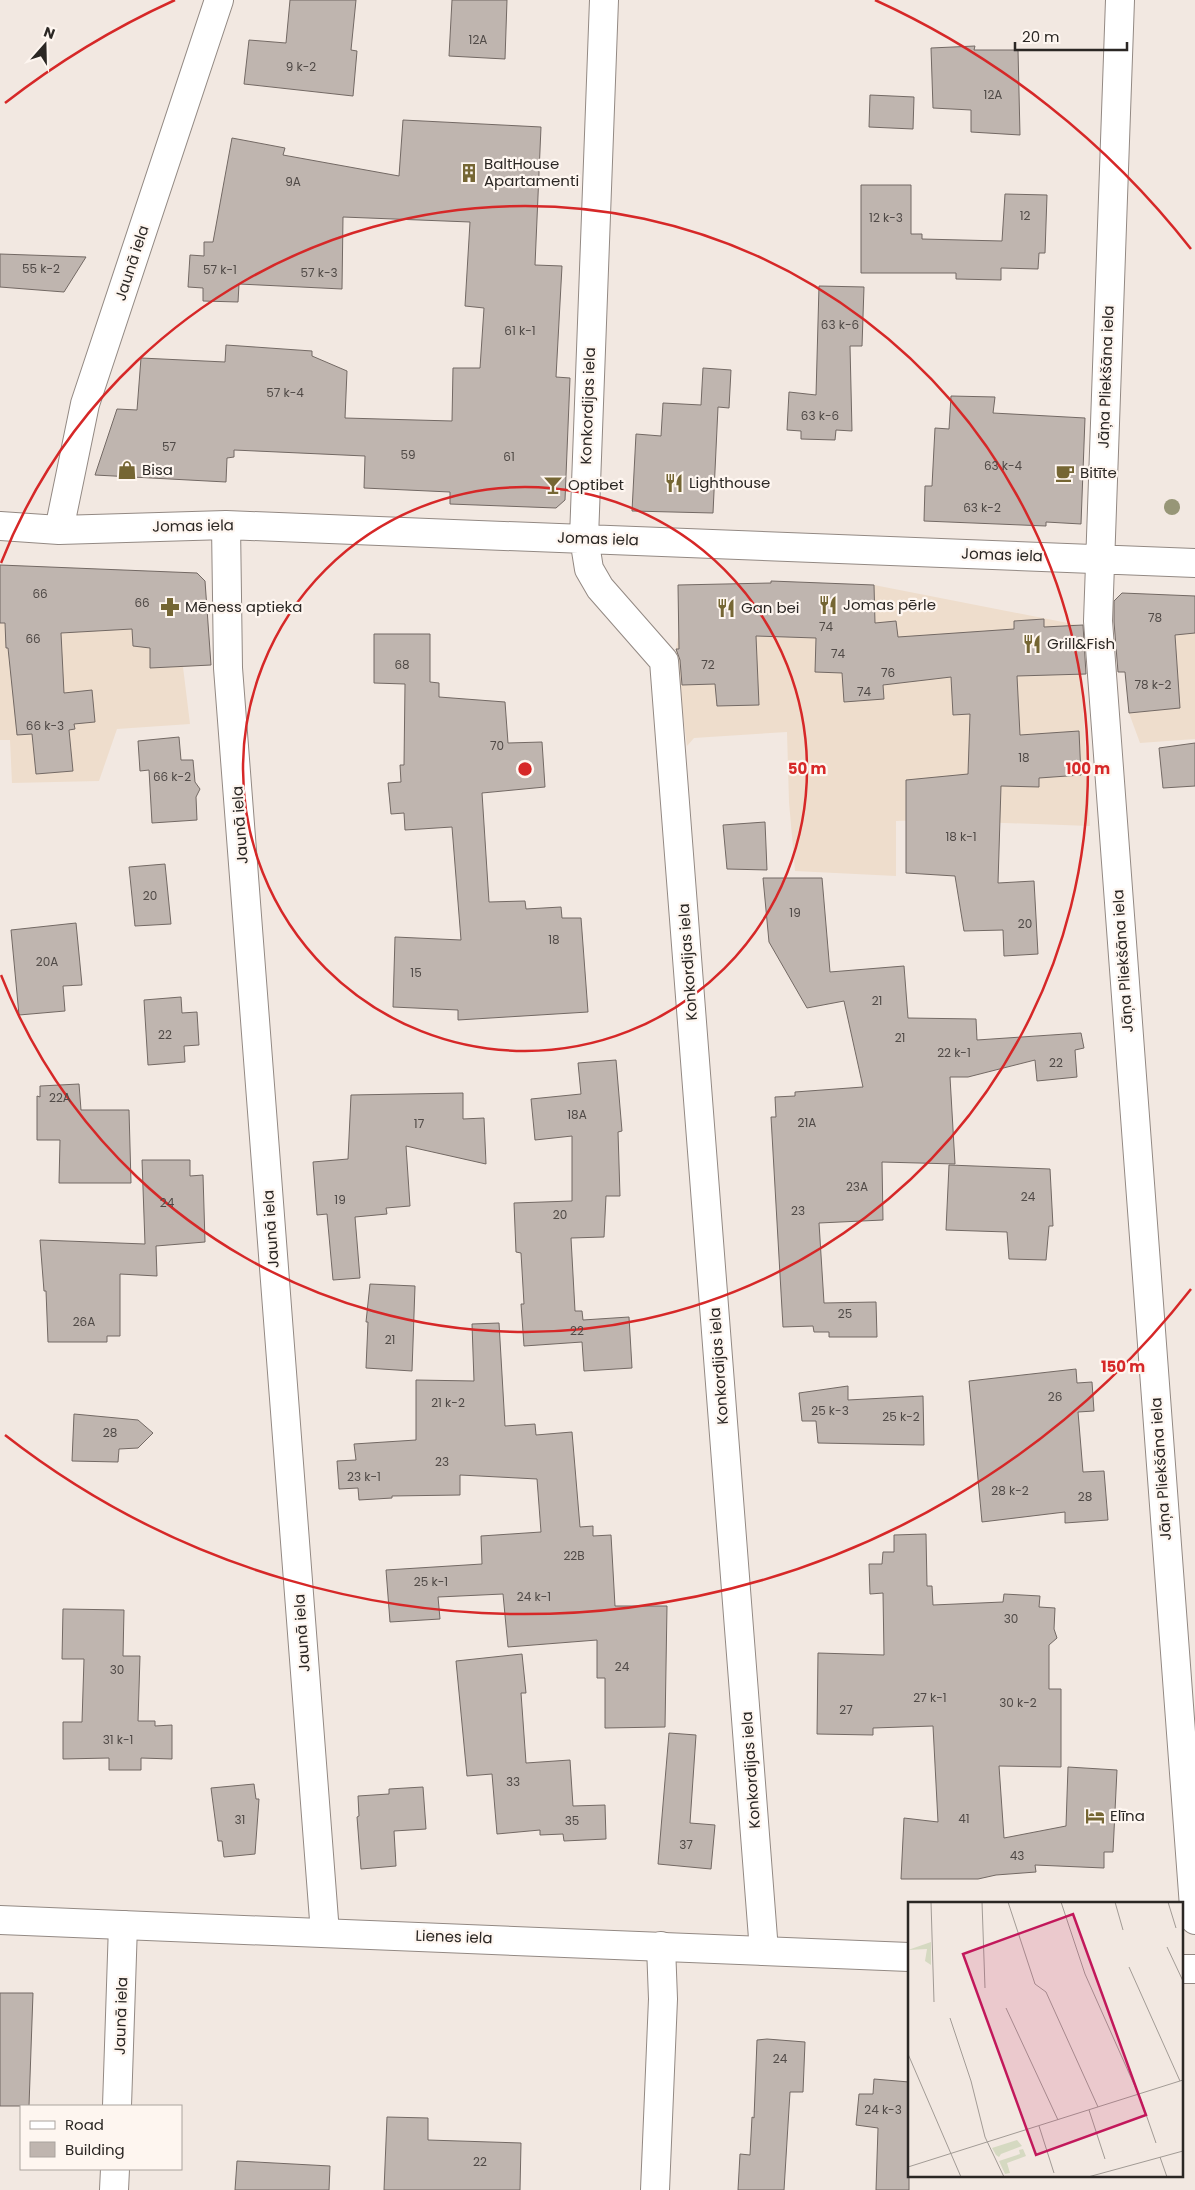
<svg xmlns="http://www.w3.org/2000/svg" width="1195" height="2190" viewBox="0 0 1195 2190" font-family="Poppins,sans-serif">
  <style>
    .commercial { fill: #edc }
    .building { fill: #bfb5af; stroke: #736964 }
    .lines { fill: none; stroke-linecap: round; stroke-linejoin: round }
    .minor-casing { stroke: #938983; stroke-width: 30 }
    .major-casing { stroke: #938983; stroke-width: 30 }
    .minor { stroke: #fff; stroke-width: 28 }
    .major { stroke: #fff; stroke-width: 28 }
    .tree { fill: #979677 }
    .ring { fill: none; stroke: #d62828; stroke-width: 2.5 }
    .labels { text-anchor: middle; stroke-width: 4.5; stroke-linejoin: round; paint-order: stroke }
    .number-label { font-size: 12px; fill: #504a47 }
    .poi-label { font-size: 15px; fill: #2b2724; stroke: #fef6f0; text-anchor: start }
    .street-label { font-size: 15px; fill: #2b2724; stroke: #fef6f0 }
    .inset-road { fill: none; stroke: #a29b95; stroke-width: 1 }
    .view { fill: #c2185b; fill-opacity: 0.15; stroke: #c2185b; stroke-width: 2.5 }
    .inset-edge { fill: none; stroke: #2b2724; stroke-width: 2.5 }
    .centre { fill: #d62828; stroke: #fef6f0; stroke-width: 2.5 }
    .ring-label { font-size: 15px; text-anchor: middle; font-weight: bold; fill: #d62828; stroke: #fef6f0; stroke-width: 4.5; stroke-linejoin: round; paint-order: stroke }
  </style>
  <rect width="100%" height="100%" fill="#f2e8e1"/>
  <!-- commercial -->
  <path class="commercial" d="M0,565L197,573L205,581L211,665L183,667L190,724L117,729L99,781L12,783L10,740H0Z
    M771,581L874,585L1078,625L1090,826L924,820L896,821V876L795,871L789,802L787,732L694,738L687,746L679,686L676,649L679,631L678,585L770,583Z
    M1122,593L1195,596V739L1140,743L1129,713L1125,662L1118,661L1113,603Z"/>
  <!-- building -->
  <path class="building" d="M290,0H356L351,50L357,51L353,96L244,84L249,40L286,43Z
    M452,0H507L505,59L449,56Z
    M975,46L974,50H1018L1020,135L971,132V110L933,108L931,48Z
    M870,95L914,97L913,129L869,127Z
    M403,120L541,127L535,265L562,266L556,377L570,378L565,500L556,508L450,504V492L364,488L365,456L234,450V457L227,458L226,482L95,475L117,409L137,410L141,358L225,362L226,345L312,351V356L347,371L345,418L452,421L453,368H480L484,308L465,306L470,222L343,217L342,289L239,284L238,302L203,301V288L188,287L190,255L204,256V242H213L232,138L285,148L283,155L399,176Z
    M861,185H911V234H922V239L1002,241L1005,194L1047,195L1045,253H1039L1038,269L1001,268V280L956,279V273H861Z
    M0,254L86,257L64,292L0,287Z
    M819,286L864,287L862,346H850L852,431L836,430L835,440L801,439V431L787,430L789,392L816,395Z
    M703,368L731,370L729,408L718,407L713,513L632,511L636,434L661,436L663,403L701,405Z
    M951,396L995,397L993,413L1085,418L1081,524L1046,522V526L924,521L925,486H932L935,428L949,429Z
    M0,565L197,573L205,581L211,665L150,668V648L133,646L132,629L61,633L64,693L92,690L95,722L74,724L75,729L69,730L73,771L36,774L32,734L17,735L8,648H6L5,623H0Z
    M771,581L874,585L875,623L896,621L898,637L1014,629V621L1044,619V627L1083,625L1086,674L1017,676L1020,735L1079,731L1081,775L1039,778V787L1001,786L998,883L1034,881L1038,954L1004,956L1003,930L964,931L955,876L906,873V780L968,774L970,714L953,715L951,677L883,685L884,699L844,702L842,673L815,672L816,638L756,636L759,705L717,706L715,684L682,685L680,660L676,649H679L678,585L771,583Z
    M1122,593L1195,596V633L1175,635L1180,708L1129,713L1125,672H1118L1114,622V601Z
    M374,634H430V682L439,683V697L505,702L508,743L542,742L545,787L482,793L489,902L525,901L526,909L561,907L562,918H581L588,1012L458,1020V1010L393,1007L395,937L461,940L452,827L405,830L404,813L391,814L388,783L401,782L400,765H404L405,684L374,683Z
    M179,737L181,760H193L195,782L200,789L196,797L197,820L152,823L149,770L140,771L138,741Z
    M1195,743V786L1163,788L1159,748Z
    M765,822L767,870L727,869L723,825Z
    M165,864L171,924L135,926L129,867Z
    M763,878H822L830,972L904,966L908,1018L976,1019L977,1040L1081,1033L1084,1048L1075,1050L1077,1077L1037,1081L1035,1060L968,1077H950L955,1164L882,1162L883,1220L819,1223L824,1303L876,1302L877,1337H829V1332H814L813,1326L783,1327L771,1117H776L775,1097L795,1096V1092L863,1087L844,1001L807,1008L769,942Z
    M76,923L82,985L63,986L65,1011L19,1015L11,930Z
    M181,997L182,1013L197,1012L199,1045L184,1046L185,1062L148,1065L144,1000Z
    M616,1060L622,1131L618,1132L620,1196H606L604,1237L571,1238L575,1311H582L583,1320L629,1317L632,1368L584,1371L582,1342L524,1346L521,1304H524L521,1253L516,1252L514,1203L572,1201V1136L535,1140L531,1099L581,1094L578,1063Z
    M79,1084L81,1110H129L131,1183H59L60,1140H37V1096L40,1097V1086Z
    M463,1093V1119L484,1118L486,1164L406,1146L410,1206L386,1208L387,1214L355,1217L360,1278L333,1280L327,1214L317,1215L313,1162L348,1159L351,1095Z
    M142,1160H190V1176L203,1175L205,1242L156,1246L157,1276L120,1274V1336H107V1342H48L46,1291H44L40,1240L145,1244Z
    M949,1165L1050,1169L1053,1226H1049L1046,1260L1009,1259L1007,1232L946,1230Z
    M370,1284L415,1286L412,1371L366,1368L368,1322H366Z
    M499,1323L505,1426L535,1424L536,1435L572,1432L580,1527L593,1526V1536L611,1535L615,1606H667L665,1727L605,1728V1678H597V1640L508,1647L503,1594L438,1597L440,1619L390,1622L386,1570L482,1564L481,1536L541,1532L537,1479L460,1475V1495L392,1496V1498L359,1500L358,1488L339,1489L337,1461L356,1460L354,1444L416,1440V1380L474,1381L472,1324Z
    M1076,1369L1077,1383L1092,1382L1094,1411L1078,1412L1083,1472L1104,1471L1108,1520L1065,1523V1512L982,1522L969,1381Z
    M848,1386V1400L923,1396L924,1445L818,1443L816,1421H802L799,1393Z
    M74,1414L138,1420L153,1433L138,1448L119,1449L118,1462L72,1461Z
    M926,1534L927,1586H932L933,1605L1003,1602L1004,1594L1040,1596L1039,1607L1055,1608L1054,1629L1057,1638L1049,1645V1689H1061V1767L999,1766L1004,1838L1066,1826L1068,1767L1117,1770L1113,1852H1104V1868L1035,1865L1036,1872L996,1875L978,1879H901L904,1818L938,1822L933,1726L873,1728V1735L817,1734L818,1653L884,1655L883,1593L870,1594L869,1564H882L883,1552H894V1535Z
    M63,1609L124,1610L123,1656H140L138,1721H155V1726L172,1725V1759L141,1758V1770H109V1758L63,1759V1722H82L84,1659H62Z
    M522,1654L526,1693H521L526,1763L570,1760L573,1806L605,1805L606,1839L564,1841L563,1834L540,1835V1830L497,1834L492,1774L467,1776L456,1661Z
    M669,1733L696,1735L690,1823L715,1825L711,1869L658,1864Z
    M254,1784L256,1799H259L255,1854L224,1857L222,1841H218L211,1788Z
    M423,1787L426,1829L394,1831L396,1866L361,1869L357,1817L359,1816L358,1796L389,1794V1789Z
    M0,1993H33L29,2106H0Z
    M767,2039L805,2042L803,2092H790L784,2190H738L740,2154L750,2155L752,2117L754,2118L757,2040Z
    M874,2079L909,2082V2190H876L878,2128L856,2125L859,2094H873Z
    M387,2117L428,2118V2140L521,2143L520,2190H384Z
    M237,2161L330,2166L329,2190H235Z"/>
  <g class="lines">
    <!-- minor casing -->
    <g class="minor-casing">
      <path id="minor" d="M604,0L584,538L589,569L600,588L664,661L764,1951
        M1120,0L1098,621L1195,1920
        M226,525L228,668L325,1933
        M0,526L59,530L226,525L1195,563
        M59,530L85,404L219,0
        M117,2106L123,1925
        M114,2190L115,2169
        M655,2190L663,1999L661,1946"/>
    </g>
    <!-- major casing -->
    <g class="major-casing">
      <path id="major" d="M0,1920L909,1957
        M1181,1969H1195"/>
    </g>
    <!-- minor -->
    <use href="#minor" class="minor"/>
    <!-- major -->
    <use href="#major" class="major"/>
  </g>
  <!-- trees -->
  <circle class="tree" cx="1172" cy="507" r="8"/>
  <!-- distance rings -->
  <g class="ring">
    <circle cx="525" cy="769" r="282"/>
    <path d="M1 563A563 563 0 1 1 1 975"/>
    <path d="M1191 1289A845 845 0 0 1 5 1435M5 103A845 845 0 0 1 175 0M875 0A845 845 0 0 1 1191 249"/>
  </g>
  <!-- icons -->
  <defs>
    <g id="building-bare" transform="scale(1.5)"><path d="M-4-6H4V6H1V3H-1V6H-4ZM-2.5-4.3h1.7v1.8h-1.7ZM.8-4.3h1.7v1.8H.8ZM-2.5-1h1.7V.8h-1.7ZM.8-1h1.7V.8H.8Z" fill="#756633" stroke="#fef6f0" stroke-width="2.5" paint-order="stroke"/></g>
    <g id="shop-bare" transform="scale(1.5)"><path d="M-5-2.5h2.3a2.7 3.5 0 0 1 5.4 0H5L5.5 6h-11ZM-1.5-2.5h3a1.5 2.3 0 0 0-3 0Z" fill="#756633" stroke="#fef6f0" stroke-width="2.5" paint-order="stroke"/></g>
    <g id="cafe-bare" transform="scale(1.5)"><path d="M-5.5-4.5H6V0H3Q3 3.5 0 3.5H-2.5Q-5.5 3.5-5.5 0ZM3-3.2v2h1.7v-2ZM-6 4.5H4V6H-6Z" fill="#756633" stroke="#fef6f0" stroke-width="2.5" paint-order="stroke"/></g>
    <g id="restaurant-bare" transform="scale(1.5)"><path d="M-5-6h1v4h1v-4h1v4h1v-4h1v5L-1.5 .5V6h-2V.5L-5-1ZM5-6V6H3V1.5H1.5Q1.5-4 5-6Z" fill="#756633" stroke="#fef6f0" stroke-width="2.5" paint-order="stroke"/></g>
    <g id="bar-bare" transform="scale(1.5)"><path d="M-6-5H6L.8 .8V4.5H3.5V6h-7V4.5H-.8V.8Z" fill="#756633" stroke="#fef6f0" stroke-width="2.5" paint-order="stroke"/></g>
    <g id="pharmacy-bare" transform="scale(1.5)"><path d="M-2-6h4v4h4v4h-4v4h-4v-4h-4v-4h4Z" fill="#756633" stroke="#fef6f0" stroke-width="2.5" paint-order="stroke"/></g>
    <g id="hotel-bare" transform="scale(1.5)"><path d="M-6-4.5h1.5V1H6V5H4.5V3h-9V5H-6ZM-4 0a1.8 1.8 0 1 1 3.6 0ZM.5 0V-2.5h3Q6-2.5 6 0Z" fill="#756633" stroke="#fef6f0" stroke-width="2.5" paint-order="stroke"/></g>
  </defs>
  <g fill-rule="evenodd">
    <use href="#building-bare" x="469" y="173"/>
    <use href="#shop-bare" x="127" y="470"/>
    <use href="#cafe-bare" x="1065" y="473"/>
    <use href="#restaurant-bare" x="674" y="483"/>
    <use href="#bar-bare" x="553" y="485"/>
    <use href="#restaurant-bare" x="828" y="605"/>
    <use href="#pharmacy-bare" x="170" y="607"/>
    <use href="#restaurant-bare" x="726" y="608"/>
    <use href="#restaurant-bare" x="1032" y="644"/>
    <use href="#hotel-bare" x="1095" y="1816"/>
  </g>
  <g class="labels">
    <!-- number labels -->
    <g class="number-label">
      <text x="478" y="44">12A</text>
      <text x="301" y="71">9 k-2</text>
      <text x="993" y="99">12A</text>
      <text x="293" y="186">9A</text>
      <text x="1025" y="220">12</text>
      <text x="886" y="222">12 k-3</text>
      <text x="41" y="273">55 k-2</text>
      <text x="220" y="274">57 k-1</text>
      <text x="319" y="277">57 k-3</text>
      <text x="840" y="329">63 k-6</text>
      <text x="520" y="335">61 k-1</text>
      <text x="285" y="397">57 k-4</text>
      <text x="820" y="420">63 k-6</text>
      <text x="169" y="451">57</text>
      <text x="408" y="459">59</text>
      <text x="509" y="461">61</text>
      <text x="1003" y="470">63 k-4</text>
      <text x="982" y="512">63 k-2</text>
      <text x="40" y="598">66</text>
      <text x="142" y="607">66</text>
      <text x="1155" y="622">78</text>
      <text x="826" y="631">74</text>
      <text x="33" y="643">66</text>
      <text x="838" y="658">74</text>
      <text x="402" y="669">68</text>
      <text x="708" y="669">72</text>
      <text x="888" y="677">76</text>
      <text x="1153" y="689">78 k-2</text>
      <text x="864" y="696">74</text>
      <text x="45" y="730">66 k-3</text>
      <text x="497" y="750">70</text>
      <text x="1024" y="762">18</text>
      <text x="172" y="781">66 k-2</text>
      <text x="961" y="841">18 k-1</text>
      <text x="150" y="900">20</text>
      <text x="795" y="917">19</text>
      <text x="1025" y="928">20</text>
      <text x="554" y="944">18</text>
      <text x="47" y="966">20A</text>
      <text x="416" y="977">15</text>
      <text x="877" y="1005">21</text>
      <text x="165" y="1039">22</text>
      <text x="900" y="1042">21</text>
      <text x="954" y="1057">22 k-1</text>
      <text x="1056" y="1067">22</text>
      <text x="60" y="1102">22A</text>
      <text x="577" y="1119">18A</text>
      <text x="807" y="1127">21A</text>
      <text x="419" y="1128">17</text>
      <text x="857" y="1191">23A</text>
      <text x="1028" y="1201">24</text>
      <text x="340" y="1204">19</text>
      <text x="167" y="1207">24</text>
      <text x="798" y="1215">23</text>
      <text x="560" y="1219">20</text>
      <text x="845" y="1318">25</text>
      <text x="84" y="1326">26A</text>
      <text x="577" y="1335">22</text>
      <text x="390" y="1344">21</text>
      <text x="1055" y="1401">26</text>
      <text x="448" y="1407">21 k-2</text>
      <text x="830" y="1415">25 k-3</text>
      <text x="901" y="1421">25 k-2</text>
      <text x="110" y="1437">28</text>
      <text x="442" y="1466">23</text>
      <text x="364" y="1481">23 k-1</text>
      <text x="1010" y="1495">28 k-2</text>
      <text x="1085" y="1501">28</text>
      <text x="574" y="1560">22B</text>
      <text x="431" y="1586">25 k-1</text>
      <text x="534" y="1601">24 k-1</text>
      <text x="1011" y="1623">30</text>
      <text x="622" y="1671">24</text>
      <text x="117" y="1674">30</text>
      <text x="930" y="1702">27 k-1</text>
      <text x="1018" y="1707">30 k-2</text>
      <text x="846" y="1714">27</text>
      <text x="118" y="1744">31 k-1</text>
      <text x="513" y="1786">33</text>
      <text x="964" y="1823">41</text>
      <text x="240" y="1824">31</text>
      <text x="572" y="1825">35</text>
      <text x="686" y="1849">37</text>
      <text x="1017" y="1860">43</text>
      <text x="780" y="2063">24</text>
      <text x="883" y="2114">24 k-3</text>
      <text x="480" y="2166">22</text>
    </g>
    <!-- poi labels -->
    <g class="poi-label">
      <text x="484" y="169">BaltHouse<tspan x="484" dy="17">Apartamenti</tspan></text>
      <text x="142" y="475">Bisa</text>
      <text x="1080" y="478">Bitīte</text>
      <text x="689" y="488">Lighthouse</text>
      <text x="568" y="490">Optibet</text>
      <text x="843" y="610">Jomas pērle</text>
      <text x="185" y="612">Mēness aptieka</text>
      <text x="741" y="613">Gan bei</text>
      <text x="1047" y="649">Grill&amp;Fish</text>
      <text x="1110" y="1821">Elīna</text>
    </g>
    <!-- street labels -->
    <g class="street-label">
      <text transform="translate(132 263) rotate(-72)" y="5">Jaunā iela</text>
      <text transform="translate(1106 377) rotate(-88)" y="5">Jāņa Pliekšāna iela</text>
      <text transform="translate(588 406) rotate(-88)" y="5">Konkordijas iela</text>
      <text transform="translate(193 526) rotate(-1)" y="5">Jomas iela</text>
      <text transform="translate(598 539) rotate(2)" y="5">Jomas iela</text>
      <text transform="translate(1002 555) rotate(2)" y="5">Jomas iela</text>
      <text transform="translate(240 825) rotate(-94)" y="5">Jaunā iela</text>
      <text transform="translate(1123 961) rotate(-94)" y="5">Jāņa Pliekšāna iela</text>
      <text transform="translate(688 962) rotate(-94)" y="5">Konkordijas iela</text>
      <text transform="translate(271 1229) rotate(-94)" y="5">Jaunā iela</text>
      <text transform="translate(719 1366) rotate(-94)" y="5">Konkordijas iela</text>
      <text transform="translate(1161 1469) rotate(-94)" y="5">Jāņa Pliekšāna iela</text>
      <text transform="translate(302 1633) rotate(-94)" y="5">Jaunā iela</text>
      <text transform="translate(751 1770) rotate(-94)" y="5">Konkordijas iela</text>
      <text transform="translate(454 1937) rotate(2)" y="5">Lienes iela</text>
      <text transform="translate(121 2016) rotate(-88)" y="5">Jaunā iela</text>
    </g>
  </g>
  <!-- overview -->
  <g transform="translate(908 1902)">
    <rect width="275" height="275" fill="#f2e8e1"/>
    <path d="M23,40V63L17,59L19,47L0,48ZM109,238L114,244L93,252L91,255L88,253L84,246ZM115,247L118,254L99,261L102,271L97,272L91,259L112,252L111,248Z" fill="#d5d9c1"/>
    <path class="inset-road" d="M23,0L26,100M74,0L77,86M100,0L127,82L138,90L190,205M153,0L177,72L233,198L248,241M207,0L215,28M260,0L268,26M259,45L275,79M221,65L272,179M98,106L150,218M42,116L63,179L77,235L96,275M0,152L53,275M181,208L197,257M131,224L146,271M252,255L259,275M0,265L275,178M180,275L275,249"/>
    <path class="view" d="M165,12L238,213L128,253L55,52Z"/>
    <rect width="275" height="275" class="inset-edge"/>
  </g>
  <circle cx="525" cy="769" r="8" class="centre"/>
  <g class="ring-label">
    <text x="807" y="774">50 m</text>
    <text x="1088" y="774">100 m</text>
    <text x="1123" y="1372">150 m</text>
  </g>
  <!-- legend -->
  <rect x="20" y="2105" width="162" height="65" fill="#fef6f0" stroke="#aaa39e"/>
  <rect x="30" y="2121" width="25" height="8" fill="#ffffff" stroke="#aaa39e"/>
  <text x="65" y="2130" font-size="15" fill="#2b2724">Road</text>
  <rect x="30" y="2142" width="25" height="15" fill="#bfb5af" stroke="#aaa39e"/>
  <text x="65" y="2155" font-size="15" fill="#2b2724">Building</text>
  <!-- north arrow -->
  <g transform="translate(45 45) rotate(20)" stroke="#fef6f0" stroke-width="4" paint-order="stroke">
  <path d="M0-4L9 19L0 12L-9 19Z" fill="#2b2724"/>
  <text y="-8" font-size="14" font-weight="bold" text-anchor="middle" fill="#2b2724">N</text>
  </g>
  <!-- scale -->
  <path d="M1015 42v8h112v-8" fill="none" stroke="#2b2724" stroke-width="2.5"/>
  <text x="1022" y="42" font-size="15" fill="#2b2724" stroke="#fef6f0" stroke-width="4" paint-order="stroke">20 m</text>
</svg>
